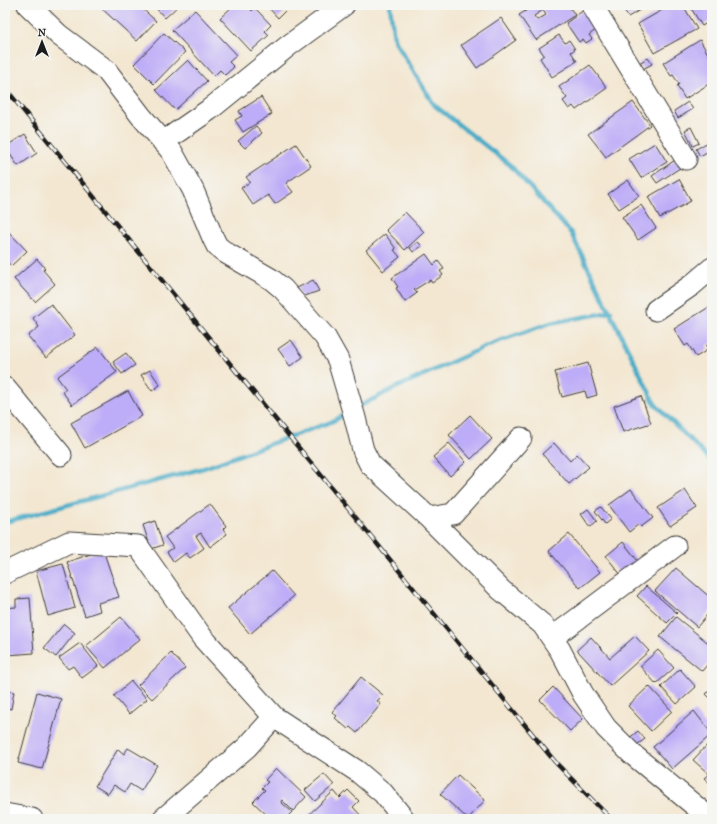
<svg xmlns="http://www.w3.org/2000/svg" width="717" height="824" viewBox="0 0 717 824" font-family="'IM FELL French Canon',serif">
  <style>
    .lines { fill: none; stroke-linecap: round; stroke-linejoin: round }
    .stream { stroke: #48acc7; stroke-width: 4.5 }
    .building { fill: #bdacf7; fill-rule: evenodd }
    .minor-casing { stroke: #3c3a37; stroke-width: 23 }
    .minor { stroke: #fff; stroke-width: 21 }
    .rail-casing { stroke: #1c1c1c; stroke-width: 4.5 }
    .rail { stroke: #f6f6f2; stroke-width: 3; stroke-dasharray: 9; stroke-linecap: butt }
  </style>
  <rect width="100%" height="100%" fill="#f6f6f2"/>
  <filter id="ink" filterUnits="userSpaceOnUse"><feTurbulence type="fractalNoise" baseFrequency=".025" numOctaves="2"/><feDisplacementMap in="SourceGraphic" scale="8" xChannelSelector="R" yChannelSelector="G"/><feConvolveMatrix kernelMatrix="1 2 1 2 8 2 1 2 1" color-interpolation-filters="sRGB"/></filter>
  <filter id="wash" filterUnits="userSpaceOnUse"><feTurbulence type="fractalNoise" baseFrequency=".012" numOctaves="4" result="noise"/><feDisplacementMap in="SourceGraphic" scale="16" xChannelSelector="R" yChannelSelector="G"/><feGaussianBlur stdDeviation="0.9" result="paint"/><feColorMatrix in="noise" values="0 0 0 0 0 0 0 0 0 0 0 0 0 0 0 0 0 1.4 0 .05"/><feComposite in="paint" operator="in"/></filter>
  <g filter="url(#wash)">
    <rect width="100%" height="100%" fill="#f3e7d1"/>
    <g class="lines">
      <!-- stream -->
      <path class="stream" d="M390,5L394,39L434,105L510,165L571,233L655,404L712,462
        M358,407L395,388L491,344L550,323L611,312
        M5,522L204,468L331,422L348,413"/>
    </g>
    <g id="blocks">
      <!-- building -->
      <path class="building" d="M98,5H138L156,21L137,41Z
        M153,5H179L165,18Z
        M232,5H246L252,11L255,8L271,25L265,31L269,35L251,51L220,18L233,6Z
        M261,5H291L278,18L267,6L264,8Z
        M535,5H568L575,15L536,40L519,15ZM543,10L546,15L537,20L534,16Z
        M621,5H648L628,17Z
        M671,5H683L697,29L654,53L638,24Z
        M689,5H712V20L702,26Z
        M195,10L237,55L229,62L234,67L225,75L220,70L214,76L172,30Z
        M584,10L597,29L589,35L592,39L586,43L583,39L579,42L566,23Z
        M501,18L516,40L477,68L461,45Z
        M712,31V43L707,34Z
        M164,33L185,52L154,84L134,64Z
        M559,35L565,43L569,40L575,49L571,52L577,61L552,77L540,58L544,55L539,48Z
        M700,40L712,61V82L685,99L677,86L679,84L673,75L671,76L663,63Z
        M648,58L652,64L643,69L639,63Z
        M188,60L207,81L175,110L156,90Z
        M590,65L607,88L576,110L573,106L569,109L563,101L567,98L559,87Z
        M261,97L272,114L243,132L235,120L242,116L239,111Z
        M633,102L650,125L606,157L588,134Z
        M688,102L693,109L678,118L674,111Z
        M256,126L262,133L245,148L238,141Z
        M691,127L699,143L693,146L685,130Z
        M25,134L37,153L18,166L5,147Z
        M712,140V149L700,156L696,149Z
        M655,143L667,162L641,178L629,159Z
        M296,144L311,166L286,183L293,192L275,204L268,195L253,205L241,188L250,182L246,177Z
        M678,158L683,166L657,183L652,176Z
        M679,179L691,201L660,218L648,197Z
        M628,180L639,196L619,209L608,194Z
        M641,205L656,228L638,240L622,217Z
        M405,212L424,232L405,250L386,230Z
        M5,228L27,251L11,266L5,259Z
        M385,234L396,249L394,250L400,257L383,271L366,250Z
        M418,242L422,246L413,252L410,248Z
        M426,254L434,265L438,261L444,269L440,271L443,275L432,283L430,280L414,290L417,293L405,302L396,288L398,287L392,278Z
        M37,259L45,268L43,270L55,284L35,302L14,279Z
        M313,280L319,291L302,297L297,288Z
        M51,304L75,335L46,358L28,336L39,327L33,318Z
        M709,307L712,311V343L706,346L709,349L696,357L688,344L685,346L674,329Z
        M291,340L303,357L290,366L278,349Z
        M98,347L117,372L72,405L62,391L66,389L57,377Z
        M126,353L135,365L122,374L113,362Z
        M588,363L597,395L587,398L585,391L562,397L555,372Z
        M150,370L160,385L152,391L141,375Z
        M128,391L142,416L85,448L71,423Z
        M641,396L651,423L623,432L614,406Z
        M470,415L492,439L471,459L449,435Z
        M449,443L466,462L450,476L433,457Z
        M554,443L570,461L577,454L589,467L569,484L542,454Z
        M631,489L653,518L641,527L639,524L629,532L609,505Z
        M685,490L697,508L670,526L658,508Z
        M210,504L226,526L223,529L227,534L210,547L201,533L196,536L204,548L190,558L186,553L174,562L167,552L173,548L165,537Z
        M601,507L611,519L605,524L595,511Z
        M588,509L597,521L590,527L581,514Z
        M155,521L163,545L151,549L143,525Z
        M569,534L600,572L580,588L549,551Z
        M623,542L638,561L621,575L606,556Z
        M103,550L119,597L98,603L100,611L85,616L67,562Z
        M63,564L75,608L48,616L36,571Z
        M676,568L712,599V609L697,627L655,591Z
        M272,571L294,596L250,634L228,608Z
        M646,586L677,613L667,623L637,596Z
        M30,598L34,653L7,655L5,608L16,607V599Z
        M121,617L140,639L105,668L86,646Z
        M676,617L712,646V659L702,671L660,637Z
        M64,624L75,633L56,657L44,648Z
        M635,636L649,651L610,686L577,650L591,637L610,658Z
        M80,643L98,666L82,678L73,666L68,669L59,658Z
        M658,650L674,668L656,684L640,666Z
        M171,653L185,668L152,699L138,685Z
        M680,669L696,687L677,704L661,687Z
        M361,677L383,695L377,701L381,704L357,733L350,727L348,729L335,718L337,716L332,712Z
        M131,681L147,699L129,714L114,696Z
        M649,686L672,711L651,731L628,706Z
        M553,687L583,719L570,731L540,700Z
        M712,688V700L706,694Z
        M5,690L14,692L11,709L5,707Z
        M37,692L61,699L42,769L18,763Z
        M694,711L712,734L672,769L653,747Z
        M638,731L645,739L634,747L628,739Z
        M708,744L712,748V785L704,778L709,774L693,760Z
        M128,748L157,765L141,791L130,784L125,792L114,785L108,794L95,786L118,749L124,754Z
        M276,768L306,797L293,811L282,800L281,802L292,812L285,819H271L253,802L265,790L262,788L268,782L265,780Z
        M324,774L334,785L315,801L305,790Z
        M458,775L485,800L468,819L440,794Z
        M348,790L359,801L353,807L364,819H304L334,791L340,798Z"/>
    </g>
  </g>
  <g filter="url(#ink)">
    <use href="#blocks" fill-opacity="0" stroke="#3c3a37" stroke-width="1"/>
    <g class="lines">
      <!-- minor casing -->
      <g class="minor-casing">
        <path id="minor" d="M28,5L59,35L106,70L141,116L172,152L193,190L213,238L217,246L226,253L271,279L283,289L325,337L338,360L355,418L363,450L370,464L429,518L501,590L543,625L560,650L583,694L606,728L632,754L711,819
          M592,5L686,159
          M163,142L209,110L288,46L344,5
          M656,310L692,285L712,268
          M5,388L61,455
          M429,518L453,514L521,438
          M5,573L69,542L138,546L202,637L274,717L357,771L383,793L404,819
          M552,638L675,546
          M5,814L32,819
          M163,819L247,747L274,717"/>
      </g>
      <!-- minor -->
      <use href="#minor" class="minor"/>
      <!-- rail casing -->
      <g class="rail-casing">
        <path id="rail" d="M5,88L556,763L611,819"/>
      </g>
      <!-- rail -->
      <use href="#rail" class="rail"/>
    </g>
  </g>
  <!-- margin -->
  <rect width="717" height="824" fill="none" stroke="#f6f6f2" stroke-width="20"/>
  <!-- north arrow -->
  <g transform="translate(42 42)" stroke="#f6f6f2" stroke-width="3" paint-order="stroke">
  <path d="M0-3L7 15L0 10L-7 15Z" fill="#1c1c1c"/>
  <text y="-6" font-size="11" font-weight="bold" text-anchor="middle" fill="#1c1c1c">N</text>
  </g>
</svg>
